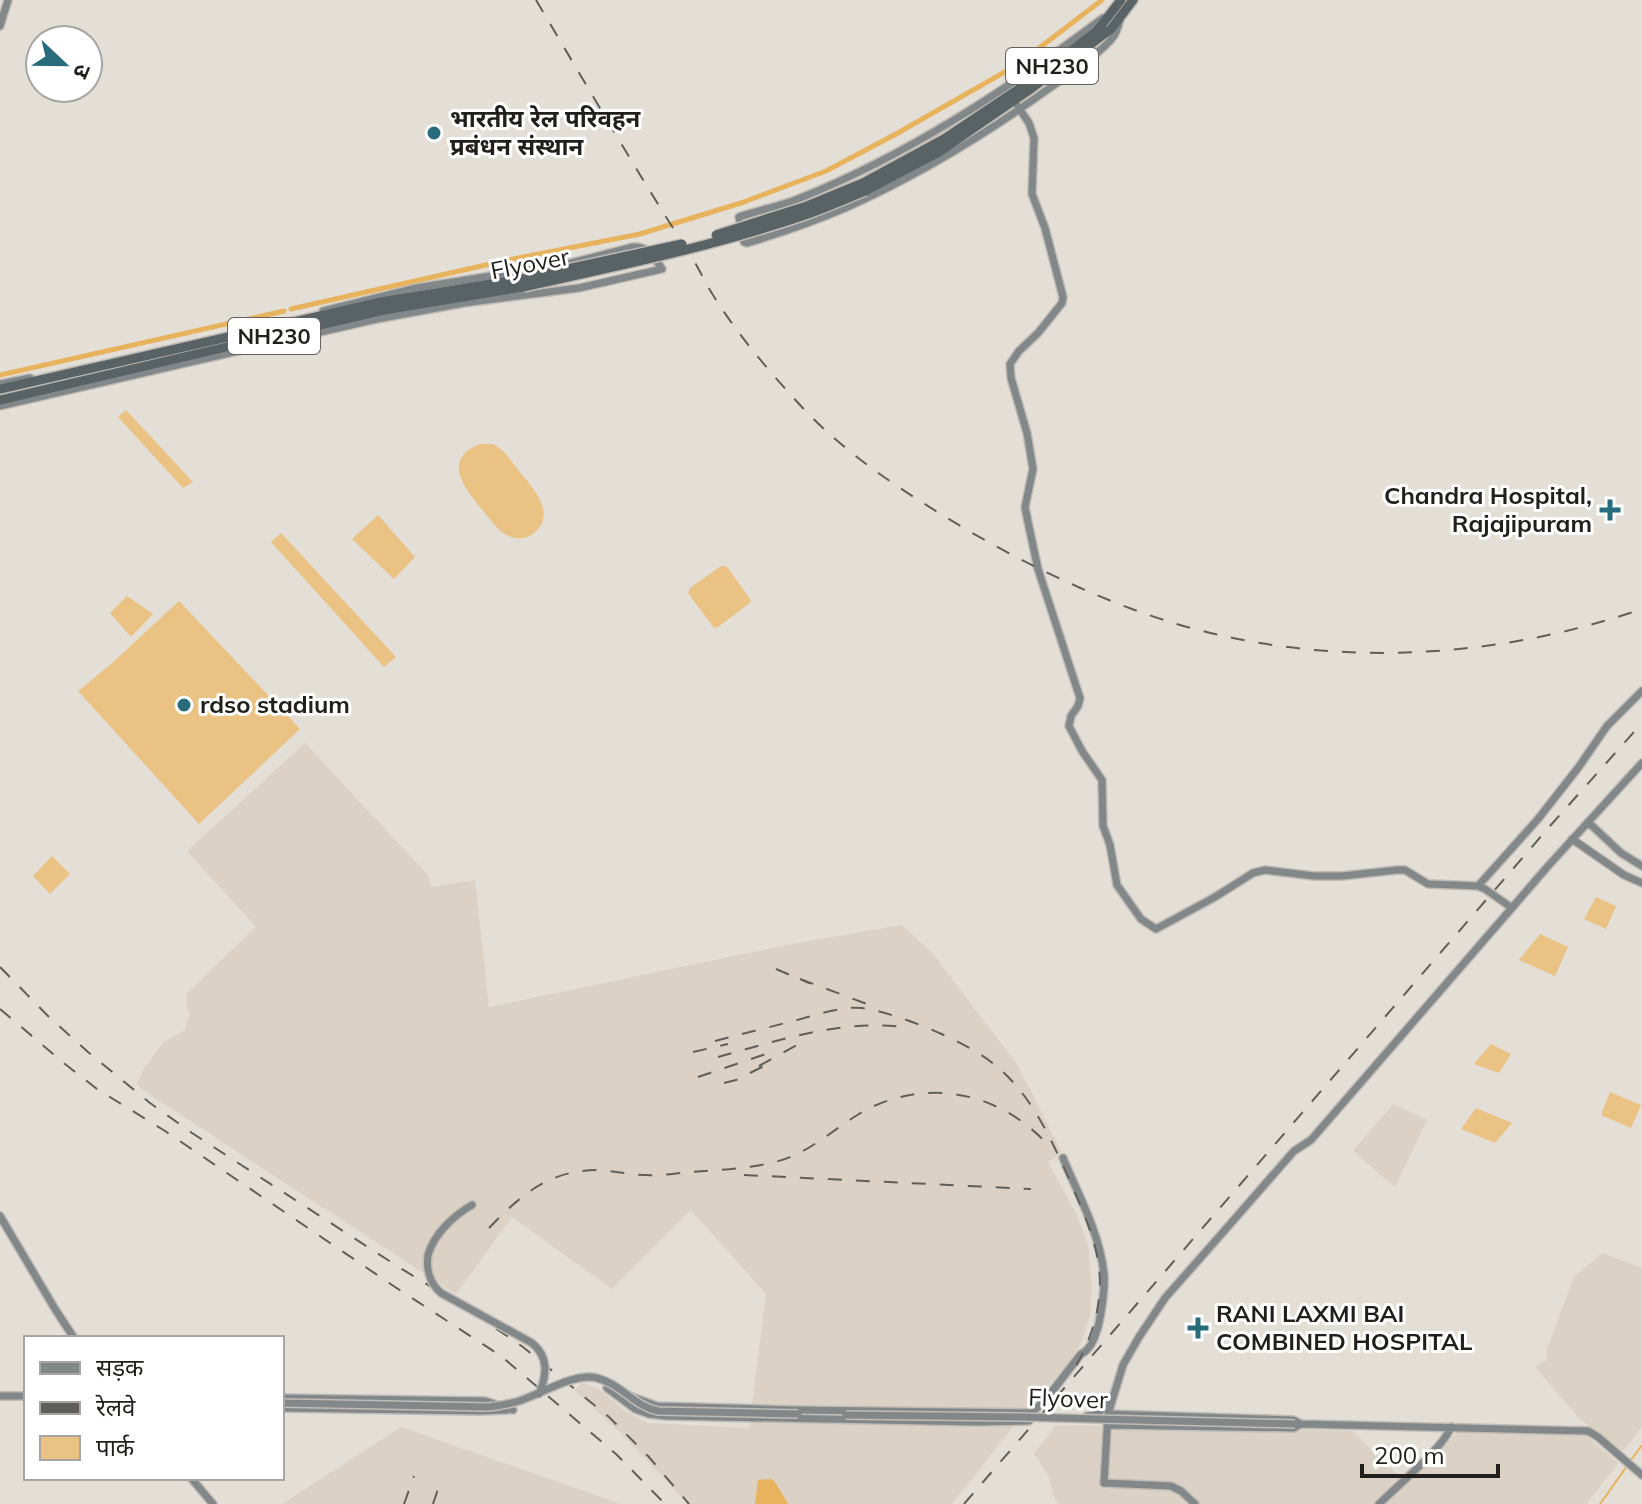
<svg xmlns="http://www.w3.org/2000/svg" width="1642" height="1504" viewBox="0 0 1642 1504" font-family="Mulish,'Noto Sans Devanagari',sans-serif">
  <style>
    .built { fill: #dbd1c4 }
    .green { fill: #eac284 }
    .water { fill: #e8b35d }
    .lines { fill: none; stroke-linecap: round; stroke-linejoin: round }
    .stream { stroke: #e8b35d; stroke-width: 2 }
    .canal { stroke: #e8b35d; stroke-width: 5 }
    .secondary-casing { stroke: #c0bcb5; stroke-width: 10 }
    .highway-casing { stroke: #c0bcb5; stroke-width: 12 }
    .secondary { stroke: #82888a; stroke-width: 7 }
    .highway { stroke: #596265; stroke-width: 9 }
    .rail { stroke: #615f5a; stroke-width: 2; stroke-dasharray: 14 14; stroke-linecap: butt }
    .secondary-bridge-casing { stroke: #c0bcb5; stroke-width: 10; stroke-linecap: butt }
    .highway-bridge-casing { stroke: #c0bcb5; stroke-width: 12; stroke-linecap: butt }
    .secondary-bridge { stroke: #82888a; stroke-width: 7 }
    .highway-bridge { stroke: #596265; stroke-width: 9 }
    .poi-dot { fill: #276b7c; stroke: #fff; stroke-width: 3 }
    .labels { text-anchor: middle; stroke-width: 6; stroke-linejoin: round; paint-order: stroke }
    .shield { fill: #fff; stroke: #636260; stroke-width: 2 }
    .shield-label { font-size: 22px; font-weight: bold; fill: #201f1c }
    .poi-label { font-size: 24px; font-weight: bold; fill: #201f1c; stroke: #fff; text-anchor: start }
    .street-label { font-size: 24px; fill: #201f1c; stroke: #fff }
  </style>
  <rect width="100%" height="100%" fill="#e3ded6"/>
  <!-- built -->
  <path class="built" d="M305,743L427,874L432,887L475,880L489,1007L792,944L902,925L932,953L1017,1064L1062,1153L1048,1162L1077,1215L1088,1246L1092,1288L1090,1315L1082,1341L1070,1362L1029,1407L952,1504H688L622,1434L574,1390L582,1383L600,1390L625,1411L648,1423L749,1428L766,1294L691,1210L612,1289L512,1217L456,1294L265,1170L143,1090L137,1084L144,1068L164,1042L184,1031L190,1014L186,1005V994L256,927L187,851Z
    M1393,1104L1427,1120L1395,1187L1353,1151Z
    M1602,1253L1642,1268V1427L1622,1452L1600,1433L1580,1419L1535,1367L1546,1360L1547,1349L1574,1277Z
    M1056,1425L1352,1431L1398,1475L1412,1480L1458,1431L1586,1436L1619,1463L1586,1504H1059L1053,1495L1049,1476L1034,1454Z
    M401,1427L621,1504H282Z"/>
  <!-- green -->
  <path class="green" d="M126,410L193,482L183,488L118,417Z
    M480,444C482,444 491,444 492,444C504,448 511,461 518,470C532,487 558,513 534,533C528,538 519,540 511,537C499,533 492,521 484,512C467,491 439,460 480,444Z
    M378,515L415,557L394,579L352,539Z
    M281,533L396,657L384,667L271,542Z
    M721,566H725L728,568L750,599L751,602L718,627L714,628L688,593L690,588Z
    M127,596L153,614L131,637L110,613Z
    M179,601L300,729L199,824L78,691L111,664Z
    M52,856L70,874L50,894L33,876Z
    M1596,897L1616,906L1606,929L1584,919Z
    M1540,934L1568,947L1555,976L1519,960Z
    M1491,1044L1511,1054L1499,1073L1474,1064Z
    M1610,1092L1641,1105L1631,1128L1601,1115Z
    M1476,1108L1512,1123L1495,1143L1461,1129Z"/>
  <!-- water -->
  <path class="water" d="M771,1479L775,1482L788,1504H755L758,1480Z"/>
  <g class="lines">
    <!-- stream -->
    <path class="stream" d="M1631,1460L1642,1445
      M1600,1504L1627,1466"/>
    <!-- canal -->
    <path class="canal" d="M291,309L508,260L640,234L744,202L826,171L896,134L1017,65L1102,0
      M0,375L284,311"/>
    <!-- secondary casing -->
    <g class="secondary-casing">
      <path id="secondary" d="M1103,18C1008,89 908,155 798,199C779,207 758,210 739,217L744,242L747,243C780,233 813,222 845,208C919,175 986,134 1051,87C1067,76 1103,51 1113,37C1117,32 1118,26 1120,20
        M0,26L8,0
        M1014,101L1029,123L1034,138L1032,194L1045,228L1063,297L1062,303L1038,333L1019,351L1010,364L1011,378L1027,433L1033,469L1025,507L1028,522L1038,569L1080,698L1078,706L1071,716L1069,726L1082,751L1102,780L1103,826L1110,845L1117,885L1141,919L1156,929L1215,897L1253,873L1265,870L1314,876H1342L1397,870H1405L1428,884L1478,886L1485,889L1512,908
        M0,384L30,378
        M0,406L377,319L464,303L579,288L662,269C654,258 649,246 633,247L571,263L416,288L323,311
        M1588,822L1621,853L1642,866
        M1572,839L1624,875L1642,883
        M1478,886L1538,819L1578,768L1607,726L1642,691
        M0,1216L55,1309L74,1338
        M428,1255C434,1234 453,1216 472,1205
        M607,1388L657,1406L797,1410L1032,1413L1033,1415L1029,1421L977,1422L666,1416L649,1414L635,1409Z
        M0,1396H26
        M282,1398L485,1401L513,1410
        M282,1408L480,1411L507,1410
        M1032,1413L1050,1394L1081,1354C1092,1349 1096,1334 1099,1323C1102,1308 1105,1290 1104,1274C1100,1234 1078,1194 1063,1158
        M1108,1414L1293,1420L1301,1424
        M1087,1416C1097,1416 1106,1408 1109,1398
        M1107,1425L1294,1428L1301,1424L1588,1431L1598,1437L1642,1475
        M191,1478L213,1504
        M1195,1504L1181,1491L1171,1486L1104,1483L1108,1414L1123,1365L1139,1337L1165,1298L1225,1230L1294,1151L1311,1140L1549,865L1642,763
        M1379,1504C1397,1486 1443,1448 1451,1427"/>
    </g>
    <!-- highway casing -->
    <g class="highway-casing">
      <path id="highway" d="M863,183L944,139L1038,76L1097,31L1121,0
        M865,191L939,152L1032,88L1111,29L1133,0
        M0,389L381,302L521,279
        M0,400L384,310L523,287"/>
    </g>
    <!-- secondary -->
    <use href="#secondary" class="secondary"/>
    <!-- highway -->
    <use href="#highway" class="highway"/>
    <!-- rail -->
    <path class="rail" d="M536,0C587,86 638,174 692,258C700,270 705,283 713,295C737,334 769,371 800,405C846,455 904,492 962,527C1017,559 1073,587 1132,609C1295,670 1479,665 1642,609
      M0,967L49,1017L88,1052L150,1103L192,1133L397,1266L469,1310L523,1347L609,1417L648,1456L689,1504
      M776,969L809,983
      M800,979L867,1004
      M0,1009L65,1064L97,1089L165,1131L392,1285L501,1356L616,1454L665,1504
      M715,1041C742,1034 770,1027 797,1020C817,1015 841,1006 862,1008C898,1013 968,1042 995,1065C1032,1095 1051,1139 1070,1181C1082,1209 1095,1237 1099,1267C1103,1302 1093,1336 1076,1366
      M693,1052L728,1044
      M718,1057C777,1041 841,1019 903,1027
      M759,1066L808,1039
      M698,1077L766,1054
      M724,1083L736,1080L768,1064
      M744,1175L1031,1189
      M489,1228C521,1195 549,1170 598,1170C615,1171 631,1175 647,1175C661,1176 676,1173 690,1172C718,1170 747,1169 775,1162C808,1154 831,1131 859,1114C880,1101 905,1094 929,1093C975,1091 1017,1111 1048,1145
      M404,1504L414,1476
      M433,1504L438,1489
      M964,1504L1550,826L1642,723"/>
    <!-- secondary-bridge casing -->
    <g class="secondary-bridge-casing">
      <path id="secondary-bridge" d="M428,1255C426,1270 429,1282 441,1293L532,1343C549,1357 547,1375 539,1394
        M282,1403L488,1407C499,1406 509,1404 519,1401C541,1394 575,1372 597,1378C621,1384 634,1406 658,1411L798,1414
        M846,1415L1021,1417L1295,1424"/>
    </g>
    <!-- highway-bridge casing -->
    <g class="highway-bridge-casing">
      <path id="highway-bridge" d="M716,235L807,206L863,183
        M521,279L682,244
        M523,287C618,266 716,246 808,214C827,207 846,199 865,191"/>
    </g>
    <!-- secondary-bridge -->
    <use href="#secondary-bridge" class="secondary-bridge"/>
    <!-- highway-bridge -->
    <use href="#highway-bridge" class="highway-bridge"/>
  </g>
  <!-- markers -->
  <g class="poi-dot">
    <circle cx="434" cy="133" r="8"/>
    <path d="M1606 498h8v8h8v8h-8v8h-8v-8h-8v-8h8z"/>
    <circle cx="184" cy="705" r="8"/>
    <path d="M1194 1316h8v8h8v8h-8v8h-8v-8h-8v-8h8z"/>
  </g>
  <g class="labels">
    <!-- shield labels -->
    <g class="shield">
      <rect x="1006" y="48" width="92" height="36" rx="6"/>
      <rect x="228" y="318" width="92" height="36" rx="6"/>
    </g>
    <g class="shield-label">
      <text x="1052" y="74">NH230</text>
      <text x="274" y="344">NH230</text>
    </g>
    <!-- poi labels -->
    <g class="poi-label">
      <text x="450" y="127">भारतीय रेल परिवहन<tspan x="450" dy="28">प्रबंधन संस्थान</tspan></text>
      <text x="1592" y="504" text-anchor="end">Chandra Hospital,<tspan x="1592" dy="28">Rajajipuram</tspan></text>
      <text x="200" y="713">rdso stadium</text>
      <text x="1216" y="1322">RANI LAXMI BAI<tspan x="1216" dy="28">COMBINED HOSPITAL</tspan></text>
    </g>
    <!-- street labels -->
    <g class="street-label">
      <text transform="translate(530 264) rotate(-11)" y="8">Flyover</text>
      <text transform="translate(1068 1399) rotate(2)" y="8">Flyover</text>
    </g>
  </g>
  <!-- legend -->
  <rect x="24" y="1336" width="260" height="144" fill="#ffffff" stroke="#a6a5a4" stroke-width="2"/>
  <rect x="40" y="1362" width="40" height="12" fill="#82888a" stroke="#a6a5a4" stroke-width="2"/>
  <text x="96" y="1376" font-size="24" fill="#201f1c">सड़क</text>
  <rect x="40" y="1402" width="40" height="12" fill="#615f5a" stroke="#a6a5a4" stroke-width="2"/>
  <text x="96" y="1416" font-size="24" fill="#201f1c">रेलवे</text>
  <rect x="40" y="1436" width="40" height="24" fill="#eac284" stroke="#a6a5a4" stroke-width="2"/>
  <text x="96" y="1456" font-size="24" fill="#201f1c">पार्क</text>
  <!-- north arrow -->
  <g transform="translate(64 64) rotate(112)"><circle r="38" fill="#ffffff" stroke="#a6a5a4" stroke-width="2"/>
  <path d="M0-6L14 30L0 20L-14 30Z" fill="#276b7c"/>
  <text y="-12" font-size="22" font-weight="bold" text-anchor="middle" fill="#201f1c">उ</text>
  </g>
  <!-- scale -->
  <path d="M1362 1464v12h136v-12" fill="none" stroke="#201f1c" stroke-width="4"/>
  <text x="1374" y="1464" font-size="24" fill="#201f1c" stroke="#ffffff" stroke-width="6" paint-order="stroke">200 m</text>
</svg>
